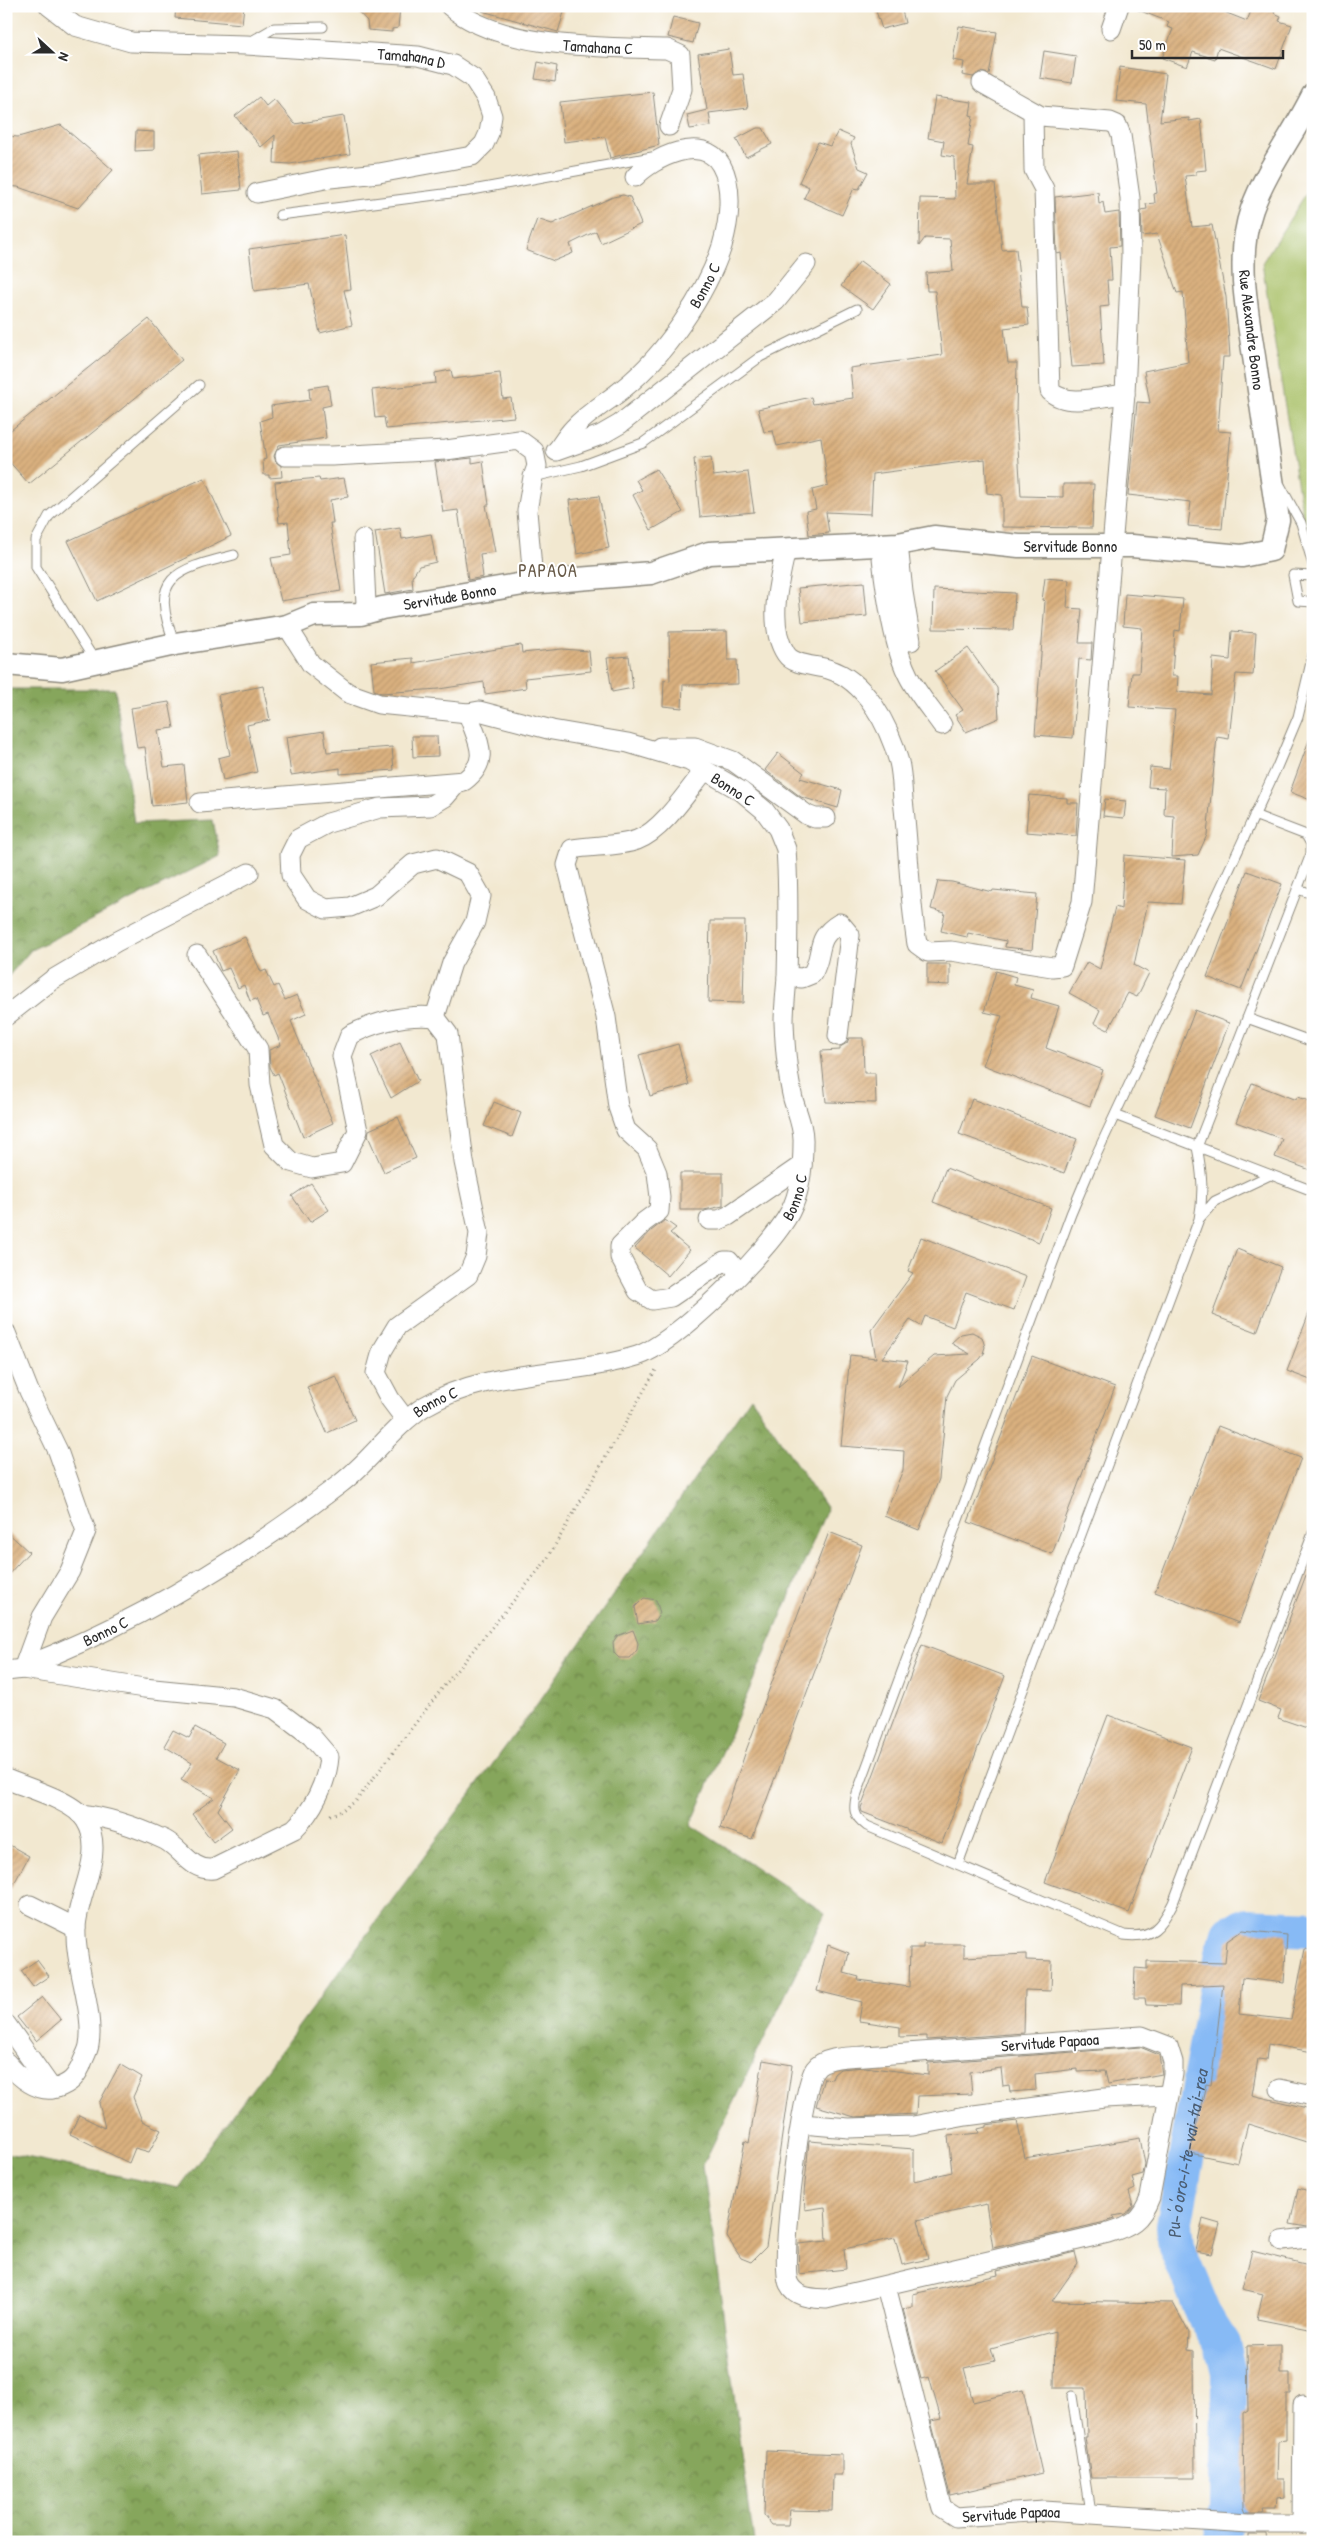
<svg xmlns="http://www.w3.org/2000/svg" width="1319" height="2548" viewBox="0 0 1319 2548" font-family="'Patrick Hand',sans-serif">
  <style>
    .green { fill: #a8c066; stroke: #6a7648 }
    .forest { fill: url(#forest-crowns); stroke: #586843 }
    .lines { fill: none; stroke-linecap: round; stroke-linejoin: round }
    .river { stroke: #87baf5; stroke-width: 36 }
    .building { fill: url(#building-hatch) }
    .service-casing { stroke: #8e8a7e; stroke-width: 11 }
    .minor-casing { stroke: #8e8a7e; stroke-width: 21 }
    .tertiary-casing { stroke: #8e8a7e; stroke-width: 25 }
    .path { stroke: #8e8a7e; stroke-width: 3; stroke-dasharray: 1 4; stroke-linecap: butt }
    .service { stroke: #fff; stroke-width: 9 }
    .minor { stroke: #fff; stroke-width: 19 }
    .tertiary { stroke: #fff; stroke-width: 22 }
    .labels { text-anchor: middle; stroke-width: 4; stroke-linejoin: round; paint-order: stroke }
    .street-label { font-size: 16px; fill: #2b2b2b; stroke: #fff }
    .neighbourhood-label { font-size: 18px; letter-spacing: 1px; fill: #685a48; stroke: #fff }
    .water-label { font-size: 18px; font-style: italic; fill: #4b5d72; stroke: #fff }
  </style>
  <defs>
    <pattern id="forest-crowns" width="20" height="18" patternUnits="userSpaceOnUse" patternTransform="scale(1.25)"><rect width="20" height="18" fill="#86a65b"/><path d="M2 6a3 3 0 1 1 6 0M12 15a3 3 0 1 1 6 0" fill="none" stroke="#6e874b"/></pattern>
    <pattern id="building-hatch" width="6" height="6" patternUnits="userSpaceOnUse" patternTransform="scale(1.25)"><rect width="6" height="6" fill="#dab17f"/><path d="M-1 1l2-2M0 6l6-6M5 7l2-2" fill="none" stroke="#bb986e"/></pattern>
  </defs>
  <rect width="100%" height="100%" fill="#fff"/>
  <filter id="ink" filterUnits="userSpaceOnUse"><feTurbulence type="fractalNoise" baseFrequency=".02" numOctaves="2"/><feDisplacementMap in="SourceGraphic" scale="10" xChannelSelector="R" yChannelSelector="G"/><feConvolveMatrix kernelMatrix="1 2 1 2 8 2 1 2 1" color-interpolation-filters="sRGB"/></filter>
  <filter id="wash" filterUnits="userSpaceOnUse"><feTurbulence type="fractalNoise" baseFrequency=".0096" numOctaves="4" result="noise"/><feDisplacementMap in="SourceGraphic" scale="20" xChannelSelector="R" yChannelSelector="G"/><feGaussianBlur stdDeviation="1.12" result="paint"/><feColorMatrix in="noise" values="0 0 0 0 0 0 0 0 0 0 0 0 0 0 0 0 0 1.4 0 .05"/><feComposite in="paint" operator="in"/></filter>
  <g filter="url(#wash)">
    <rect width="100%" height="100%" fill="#f2e8d0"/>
    <!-- green -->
    <path class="green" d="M1309,189L1313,190V544L1307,543L1262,263Z"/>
    <!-- forest -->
    <path class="forest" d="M6,689H115L134,823L213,820L220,856L31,950L6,979Z
      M751,1397L827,1509L691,1825L825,1913L703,2165L754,2542H6V2153L179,2188L543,1696Z"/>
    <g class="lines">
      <!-- river -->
      <path class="river" id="s1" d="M1221,2542L1228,2508L1229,2373L1222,2344L1206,2319L1176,2246L1174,2226L1223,1953L1229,1933L1245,1926L1313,1929"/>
    </g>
    <g id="blocks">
      <!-- building -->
      <path class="building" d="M176,6H244L242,24L175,18Z
        M353,6L400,7L398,28L392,29V32L368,30L367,21Z
        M483,6H555L565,9L558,32L482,11Z
        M892,6H901L905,23L882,29L876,11Z
        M1133,6H1209L1247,21L1253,6H1276L1274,13L1281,16L1279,21L1292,25L1276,69L1218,48L1215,59L1193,52L1187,67L1162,58L1173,29L1167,27L1169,22L1133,8Z
        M673,17L698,23L693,43L668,37Z
        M959,26L997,32L989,74L981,72L973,77L962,75L964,62L953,60Z
        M729,49L733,75L743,74L748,108L709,113L711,126L690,129L687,115L707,110L698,54Z
        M1044,51L1076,56L1072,83L1040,78Z
        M538,62L557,66L555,82L535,79Z
        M1120,67L1166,74L1160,121L1189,118V121L1201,119L1206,170L1196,171V175L1185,176L1192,227L1212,225L1226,297L1230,357H1223L1218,431L1231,432L1222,529L1188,526L1191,502L1128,495L1137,402L1150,403L1144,371L1188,362L1183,292L1177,293L1157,234L1142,236L1141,210L1147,209L1146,204L1155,203L1154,194L1157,193L1146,104L1116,101Z
        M653,92L659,145L610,158L605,137L564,142L560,102Z
        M259,97L266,106L274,99L295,124L344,116L350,154L290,164L274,163L275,135L261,147L235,116Z
        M935,97L972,102L970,115L973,116L968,146L973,147L967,184H995L1002,250L1016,249L1022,307H1027L1029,325L1004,328L1008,363H1017L1016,414L1021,496L1063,497V484H1094L1092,528L1002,527V495L987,493L985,459L873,474L871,514L826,512L829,533L809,535L806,511L816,509L812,490L828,486L821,437L777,446L773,431L764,432L758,409L811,397L813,404L853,398L850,368L942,355L935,291H927L926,273L953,271L950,239L925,238L919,246L920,198L955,199L954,157L942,155L944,141L928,138Z
        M61,125L113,170L78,208L18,187L6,186V136L18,137Z
        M757,128H763L772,144L746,157L736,139Z
        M136,131L154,132V150L135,151Z
        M838,131L854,138L851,144L859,168L868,172L859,189L854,188L842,215L804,198L809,187L799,182L818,142L830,146Z
        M237,151L241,190L202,194L198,155Z
        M1098,192L1099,204L1103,202L1105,214L1119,212L1120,246L1110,247L1112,280H1107L1109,306L1100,307L1104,365L1072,367L1061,253L1057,254L1055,197Z
        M623,195L630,197L641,224L601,243L596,231L570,244L573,253L554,261L526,250L537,219L552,224L613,197Z
        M345,235L351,289L344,290L352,325L320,333L309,284L254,291L249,249Z
        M860,261L891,284L873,309L841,286Z
        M149,319L182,360L29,484L6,458V434Z
        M451,370L453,379L500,373L503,399L511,398L514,417L386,429L384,417L375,418L372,390L436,383L435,373Z
        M328,385L331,405L322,407L326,438L279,445L274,456L276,462L281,466L282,477L269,478V475H264L263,460L266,459L260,421L272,417L271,406L310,400L309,388Z
        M711,457L713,476L748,472L754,512L700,517L694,459Z
        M472,458V463L483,461L489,505H486L495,552L480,554L483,577L468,580L458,510L443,512L435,462Z
        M656,469L683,512L651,530L633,495L642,490L636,480Z
        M204,478L231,536L97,601L68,541Z
        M319,478L320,481L344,478L348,497L330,500L333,523H330L341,591L281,601L271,558L291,555L288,522L279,523L275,482Z
        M599,496L609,548L577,554L569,500Z
        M400,528L402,539L431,534L436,562L419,566L412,577L413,589L385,594L375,532Z
        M1045,578L1069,580L1067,608L1082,609L1079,643H1092L1091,660L1079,659L1073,738L1035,735L1045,601L1042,600Z
        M864,582L867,616L802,622L798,588Z
        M934,589L1015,593L1013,630L933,629Z
        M1125,594L1183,599L1180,631L1175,630L1172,676H1178L1177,692L1211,695L1213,658L1230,660L1232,631L1256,633L1253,675L1236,674L1229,739L1217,737L1207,835L1198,855L1172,857L1174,816L1164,815L1165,788L1148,787L1150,767L1169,769L1175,710L1129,707L1132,673H1139L1142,628L1123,626Z
        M727,631L728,660H737L738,684L683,685L682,708L663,706L664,680L670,681L669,632Z
        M521,645L522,653L562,649L589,651L591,671L525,678L526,688L485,694L484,682L439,689L381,693L374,690L371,662L413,658V663Z
        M968,648L997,688L999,718L966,732L955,715L963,710L935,671Z
        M629,656L633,688L612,692L607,658Z
        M263,686L270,720L247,725L257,772L223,780L218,758L230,755L218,695Z
        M169,702L174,728L158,730L164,767L184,765L188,802L152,806L145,747L137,748L131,708Z
        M324,731L327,752L392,747L394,770L340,774V768L291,775L286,737Z
        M1311,735H1313V801L1290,792Z
        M412,736H437L438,756L413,757Z
        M778,753L804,773L800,778L842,790L838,808L801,797L765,770Z
        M1029,795L1067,798V803H1078L1076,836L1026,832Z
        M1105,799L1126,801L1124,818L1103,816Z
        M1124,855L1185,860L1181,904L1148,902L1134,965L1149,973L1137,997L1128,993L1108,1030L1094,1023L1100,1010L1069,993L1087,962L1100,969L1115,907L1121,909Z
        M1247,871L1282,884L1241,990L1207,977Z
        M938,881L952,882L992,892L993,890L1037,894L1032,950L1005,947L1006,941L968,933L967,937L941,931L945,913L931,909Z
        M710,921H745L743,1003L708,1002Z
        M245,937L261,972L266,970L274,987L278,985L285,1000L297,995L306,1014L291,1021L333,1123L303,1137L278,1073L274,1075L270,1067L269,1050L281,1045L268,1014L263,1016L256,999L250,1001L244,985L238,988L229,968L221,971L213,951Z
        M927,964H950V985L927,984Z
        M996,971L1016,977L1014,985L1033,990L1031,998L1059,1006L1046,1048L1103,1070L1090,1106L983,1065L1002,1016L984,1012Z
        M1195,1010L1229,1023L1190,1128L1155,1115Z
        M849,1038H863L864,1073H875L876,1103L826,1102L821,1051L840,1050V1047L847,1043Z
        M400,1042L418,1081L391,1098L371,1056Z
        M678,1044L689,1085L650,1096L639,1055Z
        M1252,1083L1296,1100L1297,1097L1313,1102V1171L1275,1157L1282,1139L1236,1122Z
        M972,1099L1077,1139L1064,1173L959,1134Z
        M494,1102L521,1113L512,1137L484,1126Z
        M398,1117L416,1158L384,1172L368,1136L369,1130Z
        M946,1168L1051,1208L1039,1242L933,1202Z
        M680,1173H723V1206L704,1210H680Z
        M311,1183L329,1210L310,1222L292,1196Z
        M665,1220L676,1228L670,1233L690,1250L668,1276L635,1248L651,1231Z
        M921,1237L1026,1277L1014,1310L966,1292L953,1327L925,1316L921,1326L910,1320L882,1358L908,1361L898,1387L934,1356L970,1354L951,1343L961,1334L972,1332L982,1337L985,1347L983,1353L985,1352L980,1359L955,1380L947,1396L939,1479L919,1530L884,1516L903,1470L904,1451L841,1446L850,1355L876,1358L871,1330L913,1273L908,1271Z
        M1237,1249L1281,1267L1257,1332L1212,1315Z
        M1311,1308H1313V1381L1287,1371Z
        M1032,1356L1115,1387L1052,1554L968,1522Z
        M336,1376L355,1420L327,1433L307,1387Z
        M1218,1426L1301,1458L1239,1623L1155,1592Z
        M6,1531L29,1552L6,1577Z
        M829,1532L862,1545L752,1839L720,1828L747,1748Z
        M1311,1562L1313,1713L1307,1728L1278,1718L1281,1710L1258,1701Z
        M644,1598L656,1600L660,1613L655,1621L638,1624L635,1607Z
        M633,1630L638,1643L637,1650L630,1658H619L614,1653L613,1642L617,1636Z
        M922,1645L1005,1676L942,1843L862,1812L861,1808Z
        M1108,1715L1192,1747L1129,1913L1045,1882Z
        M195,1727L224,1743L216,1757L240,1770L218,1810L232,1828L213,1842L192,1814L214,1798L181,1780L192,1763L164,1746L173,1730L189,1738Z
        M6,1843L29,1856L6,1898Z
        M1243,1930L1287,1935L1284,1983L1242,1978L1239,2014L1291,2020L1305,1949L1313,1950V2052L1268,2044L1266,2060L1258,2059L1252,2095L1307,2108L1306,2114L1313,2116V2144L1248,2124L1238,2163L1190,2153L1206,2084L1211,2085L1223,1984L1180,1986L1179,2006L1146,2005L1145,1998H1134L1135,1968L1147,1969V1961L1225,1963L1227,1941Z
        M923,1944H964V1957L1026,1954V1960L1052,1961L1051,1991L1025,1990L1024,2033L927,2040V2036L900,2037V2027L859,2021L862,2002L817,1991L828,1945L849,1953L844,1973L859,1977L858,1980L909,1987L910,1948H923Z
        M37,1960L49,1976L33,1987L21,1971Z
        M42,1997L61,2020L36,2041L17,2017Z
        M1140,2047L1159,2055L1162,2074L1108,2084L1105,2071L1077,2072V2069L1035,2074L1036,2090L1010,2092L1009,2085L1003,2086L1001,2068L970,2072L972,2094L917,2096L916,2114L855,2117L816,2106L824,2078L832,2079L834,2074L840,2069L865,2067L928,2075V2063Z
        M763,2060L792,2065L766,2247L751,2262L741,2258L727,2237L745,2141L749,2143Z
        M120,2064L142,2077L133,2097L142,2121L161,2130L149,2152L135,2148L129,2163L70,2134L79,2115L105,2128L99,2103Z
        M1017,2121L1025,2158L1140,2138L1145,2164L1143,2174L1132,2177L1135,2189L1129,2192L1133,2206L1130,2210L1125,2214L1113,2216L1114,2219L1105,2222L993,2248L986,2204L918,2220L928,2259L902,2265L895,2238L844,2249L846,2269L799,2274L798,2244L827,2241L825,2207L805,2210L804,2193L809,2141L914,2149V2181L952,2172L948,2136L979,2133L978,2129L986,2127V2125Z
        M1298,2188L1313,2192V2228L1290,2224Z
        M1203,2219L1220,2224L1212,2254L1196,2251Z
        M1252,2251L1313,2266L1310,2285L1313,2286V2330L1257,2319L1263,2294L1242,2289Z
        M1075,2252L1078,2264L1052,2301L1173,2303L1189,2333L1188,2350L1194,2351L1195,2478H1091L1085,2437H1087L1086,2388H1054L1055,2331L991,2348L995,2361L964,2368L973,2402L1023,2390L1042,2473L950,2495L931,2421L941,2419L929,2377L921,2379L903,2309L913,2307V2294L998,2275L997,2271Z
        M1280,2345V2373H1290V2394H1286V2440L1278,2441L1277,2479H1284V2497L1277,2498L1276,2508H1263L1264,2513H1246L1244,2508L1243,2413L1248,2410L1247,2346Z
        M766,2451L842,2454V2475H833L832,2511L790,2510L788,2525H772L764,2515Z
        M1249,2535H1266L1267,2542H1249Z"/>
    </g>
  </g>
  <g filter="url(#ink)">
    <use href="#blocks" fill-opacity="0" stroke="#8e8a7e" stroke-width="1"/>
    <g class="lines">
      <!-- service casing -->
      <g class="service-casing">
        <path id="service" d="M250,42L274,28L323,27
          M280,215L467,191L652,157
          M533,477L581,466L643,443L760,357L857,309
          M1280,485L1301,523L1313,565
          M1313,576L1293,575L1298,601L1313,602
          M175,644C148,577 174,570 234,555
          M1313,654L1298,717L1277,767L1092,1164L1071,1214L857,1793C853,1809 853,1816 867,1826L1124,1935C1152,1939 1161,1927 1173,1903L1313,1533
          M95,661L36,567V540L49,516L199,385
          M1297,889L1313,894
          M1247,1018L1313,1042
          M1115,1115L1313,1191
          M1199,1219L1215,1201L1270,1175
          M958,1864L1199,1219C1204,1193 1202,1172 1197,1147L1311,854V844L1306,835L1254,815
          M1072,2396L1090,2512"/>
      </g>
      <!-- minor casing -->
      <g class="minor-casing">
        <g id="minor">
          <path id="s2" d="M49,6L75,26L131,42L246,45L418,56L453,65L473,78L486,98L492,116L489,133L484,144L472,156L379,173L330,178L257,193"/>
          <path id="s3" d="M450,6C500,50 604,47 667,49L680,55L682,89L669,126"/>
          <path d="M1111,29L1119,6"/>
          <path d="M982,83L1041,116L1110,122L1117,125L1121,135L1130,198L1131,256L1125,394C1103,396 1067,408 1050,391L1044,189L1034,170L1033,113"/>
          <path id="s4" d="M558,449C563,442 568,434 574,428C588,412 608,402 624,388C664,356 706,295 722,246C729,222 734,188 721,165C703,133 653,158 635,177"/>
          <path d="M556,451L601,435L620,424L776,301L806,264"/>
          <path d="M285,456H332L446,450L519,440L534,451L537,466L533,477L527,511L532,568L529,583"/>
          <path d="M881,544C883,577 893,645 907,673C915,691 930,708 942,725"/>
          <path d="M898,544L903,592L911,641"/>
          <path d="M786,550C779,580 767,625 786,654C794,666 815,665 828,669C866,680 889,726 899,762C902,774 902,788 903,800C909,848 909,896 917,944L928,952L951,951L1052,967L1062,966L1082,902L1125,394"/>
          <path d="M361,614L366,604L363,539"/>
          <path d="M660,747H695L733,761L807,815L815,818H826"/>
          <path d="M704,771C688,791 662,831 637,840C617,847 593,845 572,849L567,865L606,1017L618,1107L626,1130L647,1149L657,1173L660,1197L659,1211L644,1222L620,1246V1257L638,1291L652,1300L671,1297L724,1261H729L739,1273"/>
          <path d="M200,803L464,781C493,759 476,740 468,713"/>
          <path d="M197,955L258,1049L260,1085L274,1145L291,1162L312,1168L342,1163L358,1131L342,1056L350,1035C376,1022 405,1014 435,1017L448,1034L464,1162L479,1233L476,1256L468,1275L397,1326L382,1351L376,1373L390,1399L405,1419"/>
          <path d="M787,977L802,978L812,974C825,953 813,939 840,923L850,935L838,1036"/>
          <path d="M6,1016L52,980L116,942L249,873"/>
          <path d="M435,1017L452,963L475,922L481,896L468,873L437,858L413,864L376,896L350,907L326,909L307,899L291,875L290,855L298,839L328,823L380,808L430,806L445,797L458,782"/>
          <path d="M709,1220H719L728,1216L802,1165"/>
          <path d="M6,1333L29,1391L58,1451L86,1531L70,1571L42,1617L23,1669"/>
          <path id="s5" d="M23,1667C139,1622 242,1559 340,1484C372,1460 391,1428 425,1406C488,1368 568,1377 637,1356C677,1343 770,1250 790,1212C801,1191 803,1165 803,1143C804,1128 797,1113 793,1099C787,1073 785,1049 784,1022C784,1007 786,992 787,977C788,936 789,890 786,849L778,829L764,810L741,791L689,761L628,743L552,730L479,711L468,713L379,704L348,693L311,664L287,626"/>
          <path d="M6,1671L23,1669L144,1688L234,1697L275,1709L311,1736L329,1757C327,1782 313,1811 294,1829L213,1869C191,1871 182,1849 165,1840C139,1828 109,1817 80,1814"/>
          <path d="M6,1779C27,1788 75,1801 86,1821C106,1853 77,1895 76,1928C74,1964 95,2012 89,2045C88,2052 83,2059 81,2066C75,2078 71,2083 57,2088C37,2094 18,2076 6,2062"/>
          <path d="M30,1905L76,1928"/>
          <path d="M6,2024L52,2089"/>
          <path d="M1142,2036L1168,2046L1173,2062V2074L1150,2197C1141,2221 1131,2226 1108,2233L826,2299C812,2298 796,2298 789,2284C779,2264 801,2088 815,2069C824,2056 851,2057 865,2056Z"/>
          <path d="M1280,2089L1313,2096"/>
          <path d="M802,2124L849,2128L913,2126L966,2116L1104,2098L1169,2095"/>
          <path d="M1282,2241L1306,2238L1313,2240"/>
          <path id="s6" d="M886,2286L940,2501L942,2508L956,2517L1044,2511L1249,2524H1313"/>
          <path d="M1302,2524L1303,2405"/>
        </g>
      </g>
      <!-- tertiary casing -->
      <g class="tertiary-casing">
        <g id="tertiary">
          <path id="s7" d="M6,664L62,669L175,644L287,626L314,615L361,614L382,608L529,583L651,573L709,553L898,544L934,537L1019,546H1132L1242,556L1271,550L1278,520C1271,470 1263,420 1256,370C1249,319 1234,260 1252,209C1267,168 1294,134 1313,95"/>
        </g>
      </g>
      <!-- path -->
      <path class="path" d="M330,1815L338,1813L356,1801L444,1686L546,1561L657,1368"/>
      <!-- service -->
      <use href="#service" class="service"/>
      <!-- minor -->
      <use href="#minor" class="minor"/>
      <!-- tertiary -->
      <use href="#tertiary" class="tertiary"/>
    </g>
  </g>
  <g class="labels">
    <!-- street labels -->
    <g class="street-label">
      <text dy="6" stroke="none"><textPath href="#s3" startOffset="156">Tamahana C</textPath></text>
      <text dy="6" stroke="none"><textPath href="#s2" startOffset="372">Tamahana D</textPath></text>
      <text dy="6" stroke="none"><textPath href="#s4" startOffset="222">Bonno C</textPath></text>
      <text transform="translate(1252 330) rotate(83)" y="6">Rue Alexandre Bonno</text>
      <text dy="6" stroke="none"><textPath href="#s7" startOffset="1079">Servitude Bonno</textPath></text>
      <text dy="6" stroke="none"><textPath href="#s7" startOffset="452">Servitude Bonno</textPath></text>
      <text transform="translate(733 789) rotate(33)" y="6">Bonno C</text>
      <text dy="6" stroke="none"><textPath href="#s5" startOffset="930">Bonno C</textPath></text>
      <text dy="6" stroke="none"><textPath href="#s5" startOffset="494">Bonno C</textPath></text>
      <text dy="6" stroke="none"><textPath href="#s5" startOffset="90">Bonno C</textPath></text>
      <text transform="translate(1050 2042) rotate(-4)" y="6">Servitude Papaoa</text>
      <text dy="6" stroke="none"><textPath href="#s6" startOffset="301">Servitude Papaoa</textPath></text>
    </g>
    <!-- neighbourhood labels -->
    <g class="neighbourhood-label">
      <text x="548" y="577">PAPAOA</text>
    </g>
    <!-- water labels -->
    <g class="water-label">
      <text dy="6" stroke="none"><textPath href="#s1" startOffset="401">Pu-'o'oro-i-te-vai-ta'i-rea</textPath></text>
    </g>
  </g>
  <!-- margin -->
  <rect width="1319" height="2548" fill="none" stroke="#fff" stroke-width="25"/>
  <!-- north arrow -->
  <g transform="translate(52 52) rotate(111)" stroke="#ffffff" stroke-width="4" paint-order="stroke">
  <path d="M0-4L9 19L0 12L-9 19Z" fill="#2b2b2b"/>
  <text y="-8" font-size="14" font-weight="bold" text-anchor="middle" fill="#2b2b2b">N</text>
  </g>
  <!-- scale -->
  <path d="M1132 50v8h151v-8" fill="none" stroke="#2b2b2b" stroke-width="2.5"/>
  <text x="1139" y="50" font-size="15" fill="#2b2b2b" stroke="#ffffff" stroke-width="4" paint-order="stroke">50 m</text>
</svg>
